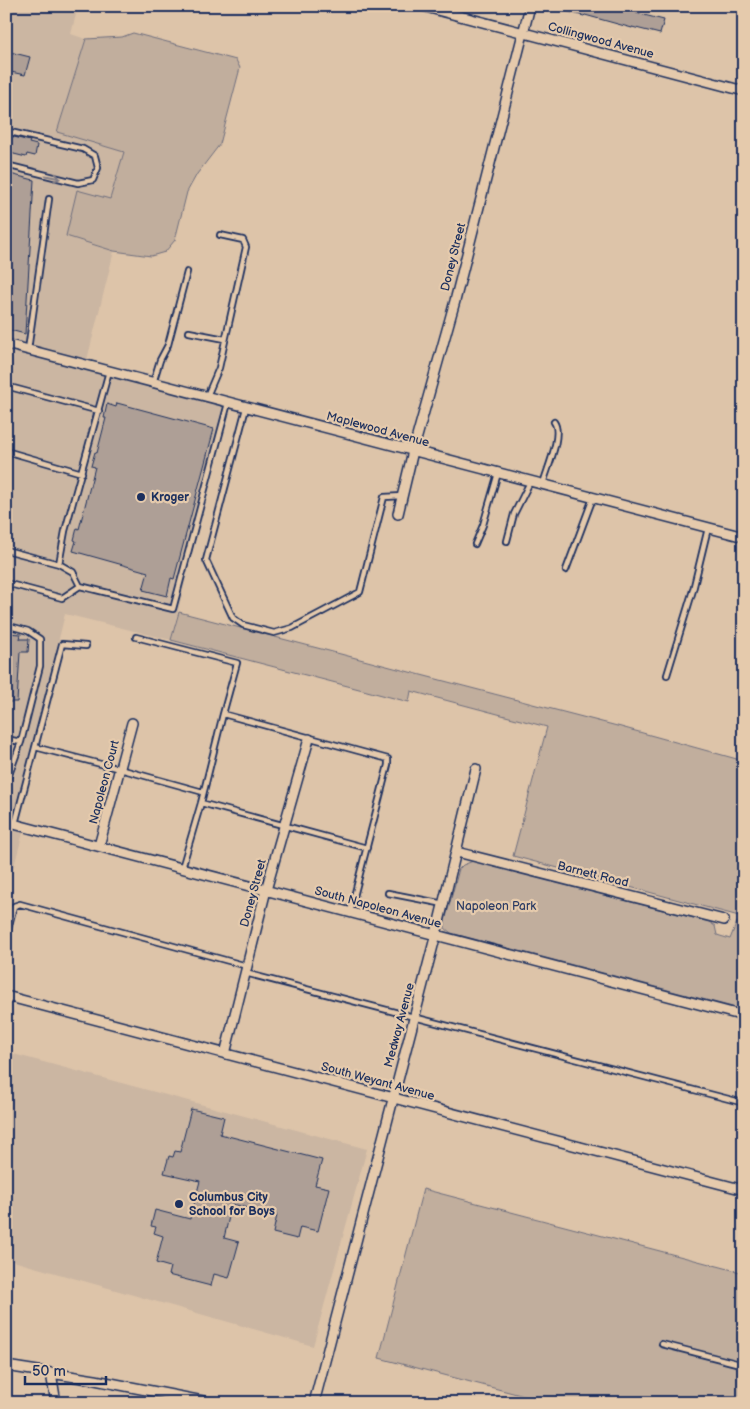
<svg xmlns="http://www.w3.org/2000/svg" width="750" height="1409" viewBox="0 0 750 1409" font-family="'Balsamiq Sans',sans-serif">
  <style>
    .built { fill: #cbb6a2 }
    .green { fill: #c1ae9d; stroke: #6e6e7e }
    .building { fill: #ae9f96; stroke: #1b2f5e }
    .lines { fill: none; stroke-linecap: round; stroke-linejoin: round }
    .lane-casing { stroke: #1b2f5e; stroke-width: 8 }
    .street-casing { stroke: #1b2f5e; stroke-width: 12 }
    .lane { stroke: #e5caac; stroke-width: 4.5 }
    .street { stroke: #e5caac; stroke-width: 9 }
    .oneway { stroke: #807c85 }
    .poi-dot { fill: #1b2f5e; stroke: #e5caac; stroke-width: 2 }
    .labels { text-anchor: middle; stroke-width: 4.5; stroke-linejoin: round; paint-order: stroke }
    .street-label { font-size: 12px; fill: #1b2f5e; stroke: #e5caac }
    .poi-label { font-size: 12px; font-weight: bold; fill: #1b2f5e; stroke: #e5caac; text-anchor: start }
    .park-label { font-size: 12px; fill: #2c3c64; stroke: #e5caac }
  </style>
  <rect width="100%" height="100%" fill="#ddc4a9"/>
  <filter id="ink" filterUnits="userSpaceOnUse"><feTurbulence type="fractalNoise" baseFrequency=".02" numOctaves="2"/><feDisplacementMap in="SourceGraphic" scale="10" xChannelSelector="R" yChannelSelector="G"/><feConvolveMatrix kernelMatrix="1 2 1 2 8 2 1 2 1" color-interpolation-filters="sRGB"/></filter>
  <g filter="url(#ink)">
    <!-- built -->
    <path class="built" d="M6,6H78L71,34L86,39L57,132L124,152L110,199L66,236L114,251L86,364L228,403L171,640L65,614L13,826L24,829L6,896Z
      M6,1052L367,1149L313,1346L6,1259Z"/>
    <!-- green -->
    <path class="green" d="M133,33L236,60L240,68L220,144L197,174L187,192L175,240L165,252L151,256L114,251L66,236L77,190L110,199L124,152L57,132L86,39L122,37Z
      M179,612L621,727L744,761V897L739,916L513,856L547,727L411,691L409,702L171,640Z
      M473,861L709,922L715,926L717,935L730,939L737,922L744,924V1010L451,933L445,928V921L459,869L463,865Z
      M423,1189L744,1273V1390L741,1403H551L379,1358Z"/>
    <!-- building -->
    <path class="building" d="M557,6H609L619,9L620,6H631L630,10L636,12V13L664,20L660,34L632,27V28L585,15L584,16L557,9Z
      M6,51L30,57L25,75L6,71Z
      M6,135L30,141L29,143L37,145L35,156L27,154L26,157L6,152Z
      M6,173L34,180L25,334L6,329Z
      M117,403L214,429L174,579L171,578L167,596L143,590L148,572L73,551L76,541L74,540L77,528L79,529L95,467L91,466L95,452L97,453L106,418H104L107,404L116,407Z
      M6,633L21,634L20,639H29L28,652H20L17,702H6Z
      M191,1109L224,1117L220,1134L322,1160L315,1185L329,1188L318,1231L300,1227L297,1239L273,1233L277,1215L232,1204L224,1238L239,1242L229,1278L214,1274L211,1286L168,1275L170,1267L156,1263L163,1236L154,1233L156,1227L151,1226L155,1210L190,1219L200,1181L164,1173L169,1156L173,1157L175,1151L180,1152Z"/>
    <g class="lines">
      <!-- lane casing -->
      <g class="lane-casing">
        <path id="lane" d="M6,131L83,149L95,156L98,168L93,180L78,183L6,165
          M189,332L225,339
          M28,350L49,199
          M153,383L160,360L168,345L187,272
          M6,386L99,411
          M207,396L219,368L246,247L243,240L220,235
          M246,408L206,560L233,618L243,625L274,633L292,628L360,592L384,497L403,496
          M6,451L82,473
          M543,484C547,469 563,434 554,422
          M507,541L514,514L530,482
          M475,544L483,525L498,473
          M6,550L59,564L65,531L109,371
          M59,564L73,572L80,586L173,609L228,403
          M566,570L593,498
          M6,583L62,598L80,586
          M6,625L28,631L40,639V666L21,742L6,783
          M136,637L237,663L223,714
          M667,675L693,590L708,528
          M6,739L21,742
          M35,747L120,769L203,792
          M201,803L367,848
          M15,824L62,644L86,646
          M182,868L201,803L223,714L388,759V765L350,912
          M388,893L444,904
          M6,937L14,906L20,904L247,966
          M245,973L744,1103
          M662,1344L744,1365"/>
      </g>
      <!-- street casing -->
      <g class="street-casing">
        <path id="street" d="M422,6L744,91
          M6,344L744,537
          M398,514L413,451L455,301L530,6
          M6,822L744,1016
          M99,846L132,723
          M457,852L724,920
          M6,996L744,1190
          M225,1054L266,890L309,739
          M6,1366L95,1380L213,1403
          M51,1373L56,1403
          M314,1403L436,934L476,769"/>
      </g>
      <!-- lane -->
      <use href="#lane" class="lane"/>
      <!-- street -->
      <use href="#street" class="street"/>
    </g>
    <!-- one-way arrows -->
    <defs><path id="oneway-shaft" d="M-6 0H5M1.5-3L5.5 0L1.5 3" fill="none" stroke-width="1.6" stroke-linecap="round" stroke-linejoin="round" transform="scale(1.25)"/></defs>
    <use class="oneway" href="#oneway-shaft" transform="translate(53 177) rotate(12)"/>
  </g>
  <!-- markers -->
  <g class="poi-dot">
    <circle cx="141" cy="497" r="5"/>
    <circle cx="179" cy="1204" r="5"/>
  </g>
  <g class="labels">
    <!-- street labels -->
    <g class="street-label">
      <text transform="translate(601 40) rotate(15)" y="4">Collingwood Avenue</text>
      <text transform="translate(453 257) rotate(-76)" y="4">Doney Street</text>
      <text transform="translate(378 429) rotate(15)" y="4">Maplewood Avenue</text>
      <text transform="translate(104 782) rotate(-75)" y="4">Napoleon Court</text>
      <text transform="translate(593 874) rotate(14)" y="4">Barnett Road</text>
      <text transform="translate(253 893) rotate(-75)" y="4">Doney Street</text>
      <text transform="translate(378 907) rotate(15)" y="4">South Napoleon Avenue</text>
      <text transform="translate(399 1025) rotate(-75)" y="4">Medway Avenue</text>
      <text transform="translate(378 1081) rotate(15)" y="4">South Weyant Avenue</text>
    </g>
    <!-- poi labels -->
    <g class="poi-label">
      <text x="151" y="501">Kroger</text>
      <text x="189" y="1201">Columbus City<tspan x="189" dy="14">School for Boys</tspan></text>
    </g>
    <!-- park labels -->
    <g class="park-label">
      <text x="496" y="910">Napoleon Park</text>
    </g>
  </g>
  <!-- margin -->
  <rect width="750" height="1409" fill="none" stroke="#e5caac" stroke-width="25"/>
  <rect x="12" y="12" width="725" height="1384" fill="none" stroke="#1b2f5e" stroke-width="2" filter="url(#ink)"/>
  <!-- scale -->
  <path d="M25 1376v8h81v-8" fill="none" stroke="#1b2f5e" stroke-width="2.5"/>
  <text x="32" y="1376" font-size="15" fill="#1b2f5e" stroke="#e5caac" stroke-width="4" paint-order="stroke">50 m</text>
</svg>
